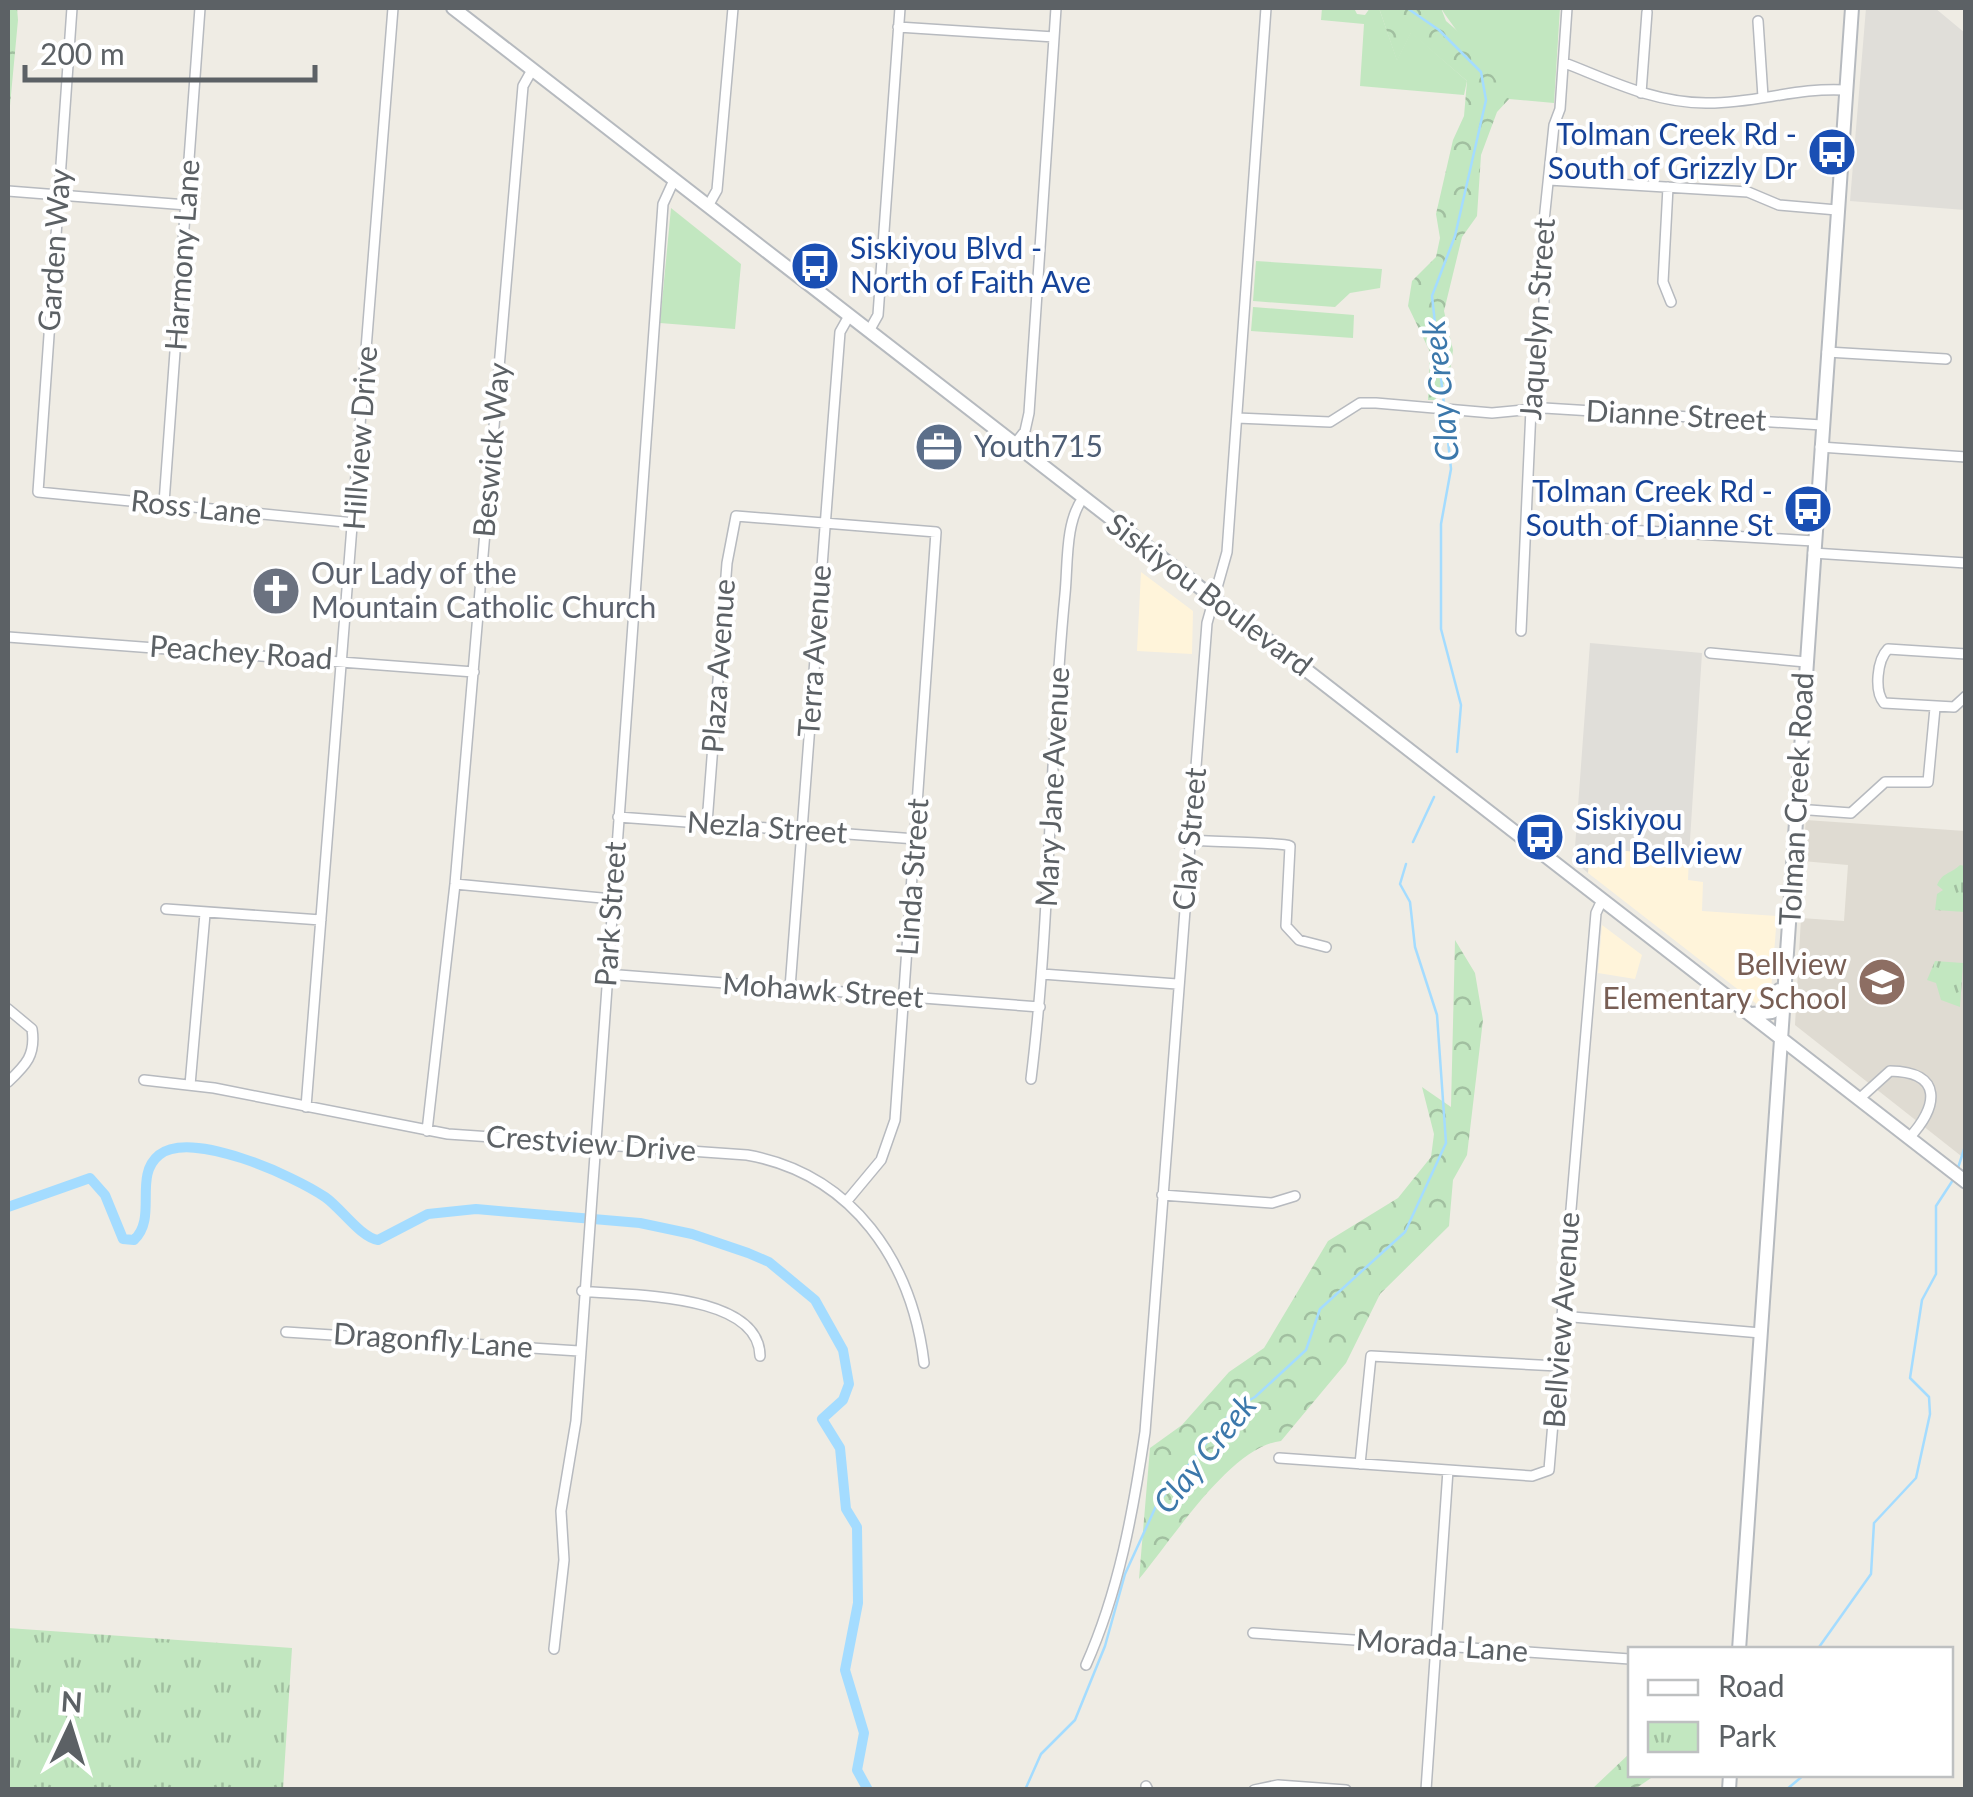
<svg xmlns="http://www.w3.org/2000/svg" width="1973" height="1797" viewBox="0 0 1973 1797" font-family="Lato,sans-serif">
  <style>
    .commercial { fill: #fff4da }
    .industrial { fill: #e0ded9 }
    .education { fill: #dfdbd2 }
    .grass { fill: #c2e7c0 }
    .forest { fill: url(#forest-crowns) }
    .park { fill: url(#park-tufts) }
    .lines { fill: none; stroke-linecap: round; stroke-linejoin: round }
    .stream { stroke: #a4dcff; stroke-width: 2.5 }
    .canal { stroke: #a4dcff; stroke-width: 10 }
    .street-casing { stroke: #b7babf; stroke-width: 12 }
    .secondary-casing { stroke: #b6babf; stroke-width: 16 }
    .street { stroke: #fff; stroke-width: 9 }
    .secondary { stroke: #fff; stroke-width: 12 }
    .labels { text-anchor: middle; stroke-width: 8; stroke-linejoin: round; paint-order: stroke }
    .transit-label { font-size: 30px; fill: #164399; stroke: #fff; text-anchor: end }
    .street-label { font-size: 30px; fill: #5c6165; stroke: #fff }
    .service-label { font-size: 30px; fill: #4e5e75; stroke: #fff; text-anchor: start }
    .worship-label { font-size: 30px; fill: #5b616d; stroke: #fff; text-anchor: start }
    .education-label { font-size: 30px; fill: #785e54; stroke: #fff; text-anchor: end }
    .water-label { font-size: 32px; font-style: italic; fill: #3c78ab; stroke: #fff }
  </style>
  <defs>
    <pattern id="forest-crowns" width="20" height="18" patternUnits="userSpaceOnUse" patternTransform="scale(2.5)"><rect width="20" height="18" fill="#c2e7c0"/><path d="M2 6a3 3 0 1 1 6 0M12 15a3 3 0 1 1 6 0" fill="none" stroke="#a1bfa0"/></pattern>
    <pattern id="park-tufts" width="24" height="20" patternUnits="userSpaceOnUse" patternTransform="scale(2.5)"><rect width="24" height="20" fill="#c2e7c0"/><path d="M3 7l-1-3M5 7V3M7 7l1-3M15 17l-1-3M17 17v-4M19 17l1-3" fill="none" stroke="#a1bfa0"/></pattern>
  </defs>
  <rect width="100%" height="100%" fill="#efece4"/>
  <!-- commercial -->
  <path class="commercial" d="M1141,572L1193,611L1192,654L1137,651Z
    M1589,848L1689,856L1688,880L1703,882L1702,911L1777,916L1770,1003L1758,1005L1588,873Z
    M1602,925L1642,955L1635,979L1598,973Z"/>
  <!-- industrial -->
  <path class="industrial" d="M1866,8H1935L1965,33V210L1850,201Z
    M1590,643L1702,653L1689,856L1590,848L1588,873L1574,861Z"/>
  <!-- education -->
  <path class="education" d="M1806,820L1965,831V1159L1795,1025L1801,918L1844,921L1848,865L1802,861Z"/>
  <!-- grass -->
  <path class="grass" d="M1322,8H1354L1357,14L1365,15L1370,8H1379L1397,60L1411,32L1467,81L1464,95L1360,86L1364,24L1321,20Z
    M1441,8H1560L1554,103L1509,99C1504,95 1443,13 1441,8Z
    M671,208L741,264L735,329L660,323Z
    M1256,261L1382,269L1380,288L1350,293L1335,307L1253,301Z
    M1253,307L1354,315L1353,338L1251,331Z"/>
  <!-- forest -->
  <path class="forest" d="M8,8H17L18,20L8,127Z
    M1379,8H1441L1446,21L1468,40L1509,99L1497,112L1481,155L1477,216L1462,237L1444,311L1453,350L1450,373L1435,400H1428L1430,352L1408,306L1412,281L1436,257L1440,238L1436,214L1453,140L1464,116L1467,81L1411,33L1397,61Z
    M1455,940L1475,973L1483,1020L1467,1155L1453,1180L1449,1226L1380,1294L1346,1363L1281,1441C1231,1446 1171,1541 1139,1579L1150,1448L1182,1425L1229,1372L1264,1348L1328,1241L1398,1198L1431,1157L1434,1134L1422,1087L1451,1107Z
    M1630,1753V1774L1654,1776L1635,1789H1592Z"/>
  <!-- park -->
  <path class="park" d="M1960,865L1965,866V912L1935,910L1937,894L1943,890L1937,885C1943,872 1949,875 1960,865Z
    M1935,961L1963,963L1960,1007L1941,1000L1936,983L1927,980Z
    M8,1628L292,1648L283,1789H8Z"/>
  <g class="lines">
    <!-- stream -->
    <path class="stream" d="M1407,8L1439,30L1481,72L1486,100L1455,236L1432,296L1444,405
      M1445,413L1451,469L1441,524V629L1461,705L1457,752
      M1413,842L1434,797
      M1958,1168L1966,1143
      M1817,1650L1871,1574L1874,1523L1916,1478L1930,1414L1929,1397L1910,1378L1922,1300L1936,1274V1206L1953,1180
      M1025,1790L1041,1754L1075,1720L1105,1646L1125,1574L1157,1504L1233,1410L1255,1397L1306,1350L1320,1309L1405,1232L1446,1143L1437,1015L1415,947L1410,902L1400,884L1406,864
      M1786,1790L1805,1774"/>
    <!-- canal -->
    <path class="canal" d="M8,1207L90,1178L105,1195L123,1239L134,1240C158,1218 133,1176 159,1155C191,1129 294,1176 325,1197C341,1208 360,1237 378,1240L428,1214L476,1209L640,1223L692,1234L748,1253L769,1262L815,1300L843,1350L849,1384L843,1400L822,1419L840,1448L846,1509L857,1527L858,1603L845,1670L864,1733L857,1770L868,1790"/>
    <!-- street casing -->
    <g class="street-casing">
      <path id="street" d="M72,8L38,492L355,523
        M1758,21L1763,97
        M898,27L1054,37
        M1565,63C1611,81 1655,103 1706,103C1753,104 1798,87 1845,90
        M1641,93L1647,12
        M1549,180L1748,192L1779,205L1837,210
        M1668,187L1663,282L1671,302
        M8,191L187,205
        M708,206L717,190L733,8
        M869,331L878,315L900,8
        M1827,352L1946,359
        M1237,418L1330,422L1360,403H1376L1492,413L1544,408L1822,425
        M1014,445L1025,431L1029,413L1056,8
        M1820,447L1966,457
        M164,503L200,8
        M1527,524L1814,541
        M1813,553L1966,563
        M1521,631L1531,409L1544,312V221L1554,125L1560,109L1567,8
        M8,637L474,672
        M1710,653L1806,662
        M1966,654L1888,649C1877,660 1874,691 1884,703L1954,707L1966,696
        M1796,809L1851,813L1885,782H1928L1935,708
        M618,817L916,839
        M707,823L727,563L736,516L936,532L895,1120L881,1160L846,1202
        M1190,840C1209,842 1281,842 1290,846L1286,926L1299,940L1326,947
        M455,884L612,899
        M166,909L321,920
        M606,974L1040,1007
        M1042,974L1177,984
        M790,988L833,422L840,332L849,316
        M8,1009L32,1029C36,1055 26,1065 8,1082
        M1031,1079C1051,918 1049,755 1065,594C1068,564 1065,522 1083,498
        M144,1080L214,1088L448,1134L747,1155C853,1174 912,1262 924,1363
        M190,1085L205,914
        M1859,1099L1890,1071C1944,1072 1938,1107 1909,1138
        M306,1107L393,8
        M427,1131L455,884L523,86L532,70
        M1162,1195L1272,1203L1295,1196
        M582,1291C627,1296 759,1292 760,1356
        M1561,1316L1761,1333
        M286,1332L579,1351
        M1279,1458L1532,1476L1549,1470L1596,913L1602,900
        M1360,1464L1371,1356L1558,1366
        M1253,1633L1630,1659
        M554,1649L564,1560L561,1511L576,1421L663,204L674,180
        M1086,1665C1119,1591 1133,1512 1145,1432L1207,623L1227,552L1266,8
        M1146,1786L1148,1790
        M1254,1790L1278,1785L1346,1790
        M1426,1790L1448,1470"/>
    </g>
    <!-- secondary casing -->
    <g class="secondary-casing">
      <path id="secondary" d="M453,8L1966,1182
        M1752,1014L1772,1012L1779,990
        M1739,1650L1852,8
        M1729,1790L1730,1774"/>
    </g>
    <!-- street -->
    <use href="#street" class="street"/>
    <!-- secondary -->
    <use href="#secondary" class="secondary"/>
  </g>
  <!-- icons -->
  <defs>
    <g id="bus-disc" transform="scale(2.5)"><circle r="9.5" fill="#1a4fb4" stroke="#fff"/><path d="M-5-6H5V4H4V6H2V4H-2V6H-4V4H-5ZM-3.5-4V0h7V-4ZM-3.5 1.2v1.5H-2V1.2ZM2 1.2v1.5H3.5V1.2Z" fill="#fff"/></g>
    <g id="office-disc" transform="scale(2.5)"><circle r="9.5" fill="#5c6f8a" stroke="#fff"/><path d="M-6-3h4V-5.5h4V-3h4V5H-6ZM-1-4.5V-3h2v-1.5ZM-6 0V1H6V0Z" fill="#fff"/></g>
    <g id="church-disc" transform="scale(2.5)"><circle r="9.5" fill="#6b7280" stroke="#fff"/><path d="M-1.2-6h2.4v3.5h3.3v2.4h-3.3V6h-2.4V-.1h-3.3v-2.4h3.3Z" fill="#fff"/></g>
    <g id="school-disc" transform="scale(2.5)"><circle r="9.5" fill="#8d6e63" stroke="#fff"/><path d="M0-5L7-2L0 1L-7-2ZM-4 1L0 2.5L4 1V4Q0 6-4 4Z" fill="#fff"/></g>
  </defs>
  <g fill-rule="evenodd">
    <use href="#bus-disc" x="1832" y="152"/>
    <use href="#bus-disc" x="815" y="266"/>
    <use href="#office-disc" x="939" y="447"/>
    <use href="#bus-disc" x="1808" y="509"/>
    <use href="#church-disc" x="276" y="591"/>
    <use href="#bus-disc" x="1540" y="837"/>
    <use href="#school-disc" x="1882" y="982"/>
  </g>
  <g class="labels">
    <!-- transit labels -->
    <g class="transit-label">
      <text x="1797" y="145">Tolman Creek Rd -<tspan x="1797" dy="34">South of Grizzly Dr</tspan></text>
      <text x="850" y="259" text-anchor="start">Siskiyou Blvd -<tspan x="850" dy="34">North of Faith Ave</tspan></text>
      <text x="1773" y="502">Tolman Creek Rd -<tspan x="1773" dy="34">South of Dianne St</tspan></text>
      <text x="1575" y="830" text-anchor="start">Siskiyou<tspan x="1575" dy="34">and Bellview</tspan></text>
    </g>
    <!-- street labels -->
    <g class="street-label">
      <text transform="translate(55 250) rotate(-86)" y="10">Garden Way</text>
      <text transform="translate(183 255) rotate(-86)" y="10">Harmony Lane</text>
      <text transform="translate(1538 319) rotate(-86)" y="10">Jaquelyn Street</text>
      <text transform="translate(1676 416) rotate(3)" y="10">Dianne Street</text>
      <text transform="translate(361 438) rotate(-86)" y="10">Hillview Drive</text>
      <text transform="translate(492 450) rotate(-85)" y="10">Beswick Way</text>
      <text transform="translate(196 508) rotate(6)" y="10">Ross Lane</text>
      <text transform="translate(1209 595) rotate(37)" y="10">Siskiyou Boulevard</text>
      <text transform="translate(815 651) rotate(-86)" y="10">Terra Avenue</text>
      <text transform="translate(241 653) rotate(4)" y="10">Peachey Road</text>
      <text transform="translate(719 666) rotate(-86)" y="10">Plaza Avenue</text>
      <text transform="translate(1053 787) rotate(-87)" y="10">Mary Jane Avenue</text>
      <text transform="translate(1797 799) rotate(-87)" y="10">Tolman Creek Road</text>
      <text transform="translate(767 828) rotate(4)" y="10">Nezla Street</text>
      <text transform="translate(1190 839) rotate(-85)" y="10">Clay Street</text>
      <text transform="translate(913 877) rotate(-86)" y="10">Linda Street</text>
      <text transform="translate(611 914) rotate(-86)" y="10">Park Street</text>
      <text transform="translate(823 991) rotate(4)" y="10">Mohawk Street</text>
      <text transform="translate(591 1144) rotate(4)" y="10">Crestview Drive</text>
      <text transform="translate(1562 1320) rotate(-86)" y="10">Bellview Avenue</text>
      <text transform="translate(433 1341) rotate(4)" y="10">Dragonfly Lane</text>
      <text transform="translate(1442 1646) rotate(4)" y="10">Morada Lane</text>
    </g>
    <!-- service labels -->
    <g class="service-label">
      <text x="974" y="457">Youth715</text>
    </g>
    <!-- worship labels -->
    <g class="worship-label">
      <text x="311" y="584">Our Lady of the<tspan x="311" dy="34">Mountain Catholic Church</tspan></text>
    </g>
    <!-- education labels -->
    <g class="education-label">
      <text x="1847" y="975">Bellview<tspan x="1847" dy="34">Elementary School</tspan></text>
    </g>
    <!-- water labels -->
    <g class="water-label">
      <text transform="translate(1441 391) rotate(-96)" y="11">Clay Creek</text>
      <text transform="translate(1205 1454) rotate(-51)" y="11">Clay Creek</text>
    </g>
  </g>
  <!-- border -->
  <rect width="1973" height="1797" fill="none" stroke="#5c6165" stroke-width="20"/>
  <!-- legend -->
  <rect x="1628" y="1647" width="325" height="130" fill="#ffffff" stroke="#bec0c1" stroke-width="2.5"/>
  <rect x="1648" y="1680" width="50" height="15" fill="#ffffff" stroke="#bec0c1" stroke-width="2.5"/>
  <text x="1718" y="1697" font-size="30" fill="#5c6165">Road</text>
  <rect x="1648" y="1722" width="50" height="30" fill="url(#park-tufts)" stroke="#bec0c1" stroke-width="2.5"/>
  <text x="1718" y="1747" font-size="30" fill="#5c6165">Park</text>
  <!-- north arrow -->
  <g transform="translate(70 1727) rotate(4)" stroke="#ffffff" stroke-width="8" paint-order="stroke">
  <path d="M0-8L18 38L0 25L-18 38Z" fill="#5c6165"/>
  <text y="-15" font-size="28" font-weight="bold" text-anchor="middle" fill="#5c6165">N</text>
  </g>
  <!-- scale -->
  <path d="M25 65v15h290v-15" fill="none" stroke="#5c6165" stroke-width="5"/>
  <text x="40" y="65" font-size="30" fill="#5c6165" stroke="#ffffff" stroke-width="8" paint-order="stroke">200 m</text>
</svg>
